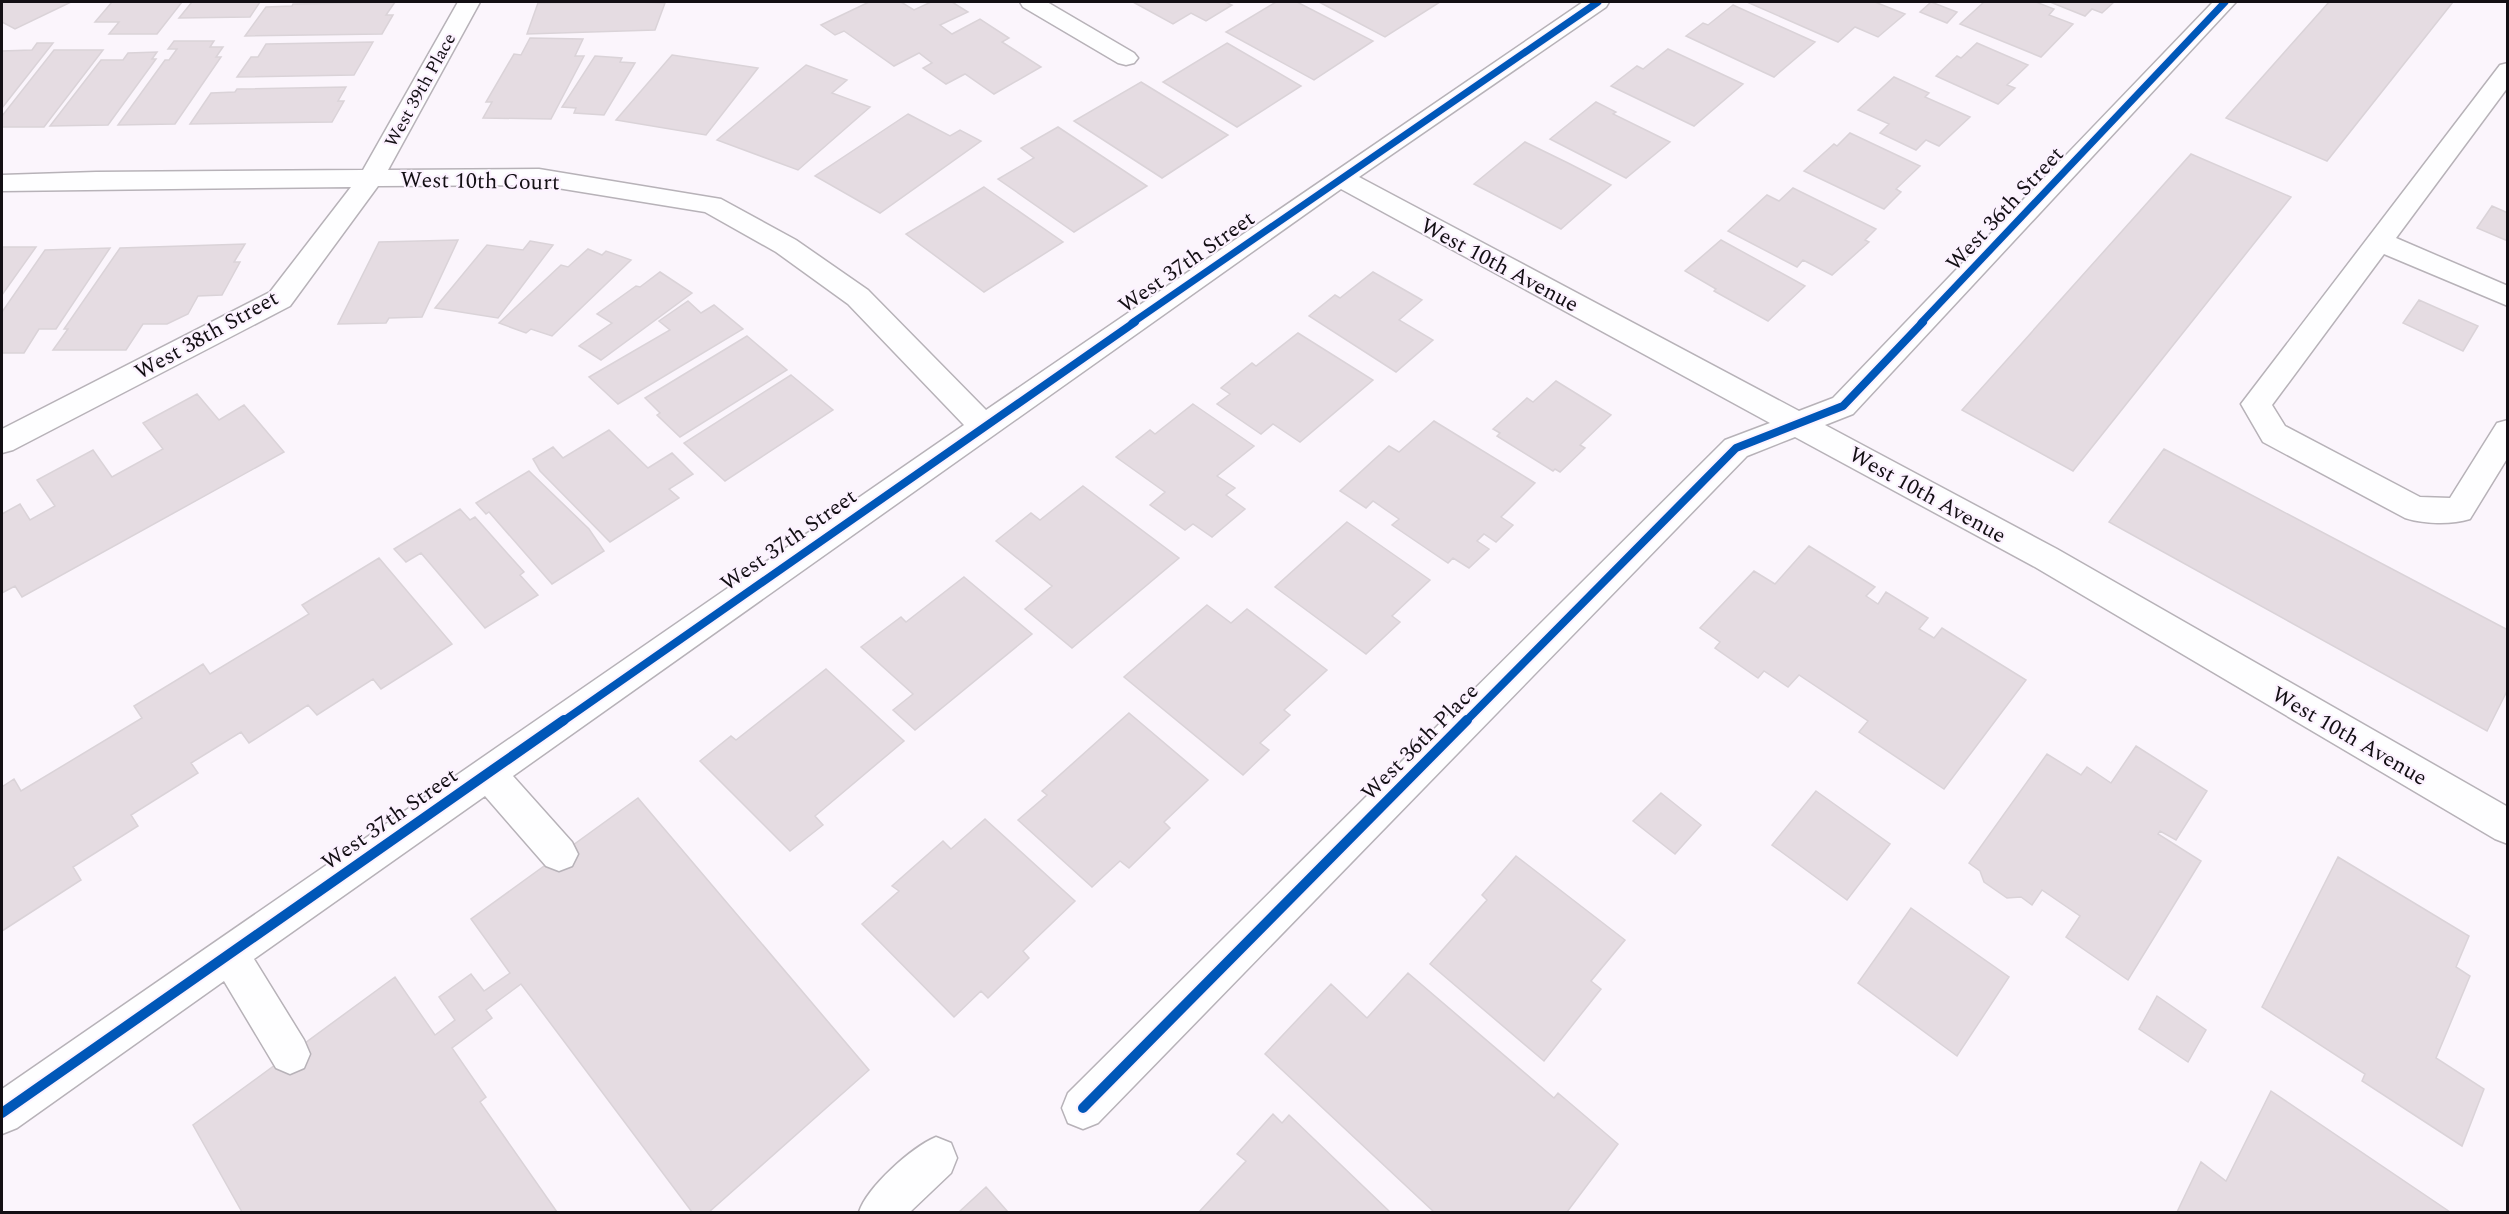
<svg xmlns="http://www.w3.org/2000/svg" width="2509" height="1214" viewBox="0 0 2509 1214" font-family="Spectral,serif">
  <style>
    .building { fill: #e5dce2; stroke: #dad3d8; stroke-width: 1.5 }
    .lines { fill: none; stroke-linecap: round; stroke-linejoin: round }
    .minor-casing { stroke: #b7b2b8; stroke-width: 3 }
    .minor { fill: #fefeff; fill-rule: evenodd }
    .cycleway-far2-casing { stroke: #fcf2ff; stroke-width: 10 }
    .cycleway-far1-casing { stroke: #fcf2ff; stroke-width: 12 }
    .cycleway-casing { stroke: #fcf2ff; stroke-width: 14 }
    .cycleway-far2 { stroke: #0057b8; stroke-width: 7 }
    .cycleway-far1 { stroke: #0057b8; stroke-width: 8 }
    .cycleway { stroke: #0057b8; stroke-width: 10 }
    .labels { text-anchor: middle; stroke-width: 4.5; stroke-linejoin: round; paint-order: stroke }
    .far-street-label { font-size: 18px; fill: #130f14; stroke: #fcf2ff }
    .street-label { font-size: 22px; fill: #130f14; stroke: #fcf2ff }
  </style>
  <rect width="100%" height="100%" fill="#fbf5fc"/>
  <!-- building -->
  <path class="building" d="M2,2H71L15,29L2,22Z
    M112,2H182L157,34H109L119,22H95Z
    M192,2H260L250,17L179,18Z
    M395,2L386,15H393L382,34L245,36L266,7L292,6L293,4Z
    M638,2L665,3L655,30L527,34L538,3Z
    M869,2H901L914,10L931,2H952L968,12L940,25L952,34L980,19L1009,38L1002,42L1041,67L994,94L965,74L946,84L923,68L932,63L919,53L894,66L844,31L835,35L821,25Z
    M1133,2H1225L1232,5L1206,21L1191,13L1173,24Z
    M1276,2H1297L1373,41L1314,80L1226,32Z
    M1319,2H1440L1385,37Z
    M1747,2H1875L1905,14L1878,37L1855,27L1838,42Z
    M1931,2L1957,12L1947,23L1920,12Z
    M1984,2H2036L2054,9L2049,15L2073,24L2041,57L1960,24Z
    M2050,2H2114L2102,13L2092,9L2085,16Z
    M2329,2H2453L2327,161L2226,118Z
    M1733,5L1815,42L1774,77L1686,36L1703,23L1708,25Z
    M530,38L583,39L575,56H584L551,119L483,118L492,102H486L514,54L521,55Z
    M174,41H214L210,47H223L216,57H221L175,124L118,125L165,60H169L177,49H168Z
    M373,42L354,75L237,77L251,57H258L266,44Z
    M37,43H53L2,108V51L32,50Z
    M1227,43L1301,86L1237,127L1163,82Z
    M1977,43L2028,65L2007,85L2015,88L1998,104L1936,76L1957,56L1961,58Z
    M1668,49L1743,84L1694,126L1611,86L1637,66L1643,69Z
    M54,50H103L44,127H2V116Z
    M157,52L152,59H156L108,125L50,126L101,60H123L128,53Z
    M672,55L758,68L706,135L616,120Z
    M595,56L622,58L620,62L635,63L604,115L574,113L576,108L562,107Z
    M806,65L847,80L832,93L870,107L798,170L717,140Z
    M1894,77L1929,93L1925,97L1970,117L1939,146L1926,140L1916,150L1880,133L1889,124L1858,110Z
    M1141,82L1228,135L1162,178L1074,121Z
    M346,87L338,101H344L332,122L190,124L211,93L235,92L237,89Z
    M1596,102L1616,112L1613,114L1670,142L1626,178L1550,139Z
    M908,114L950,136L960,130L981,141L880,213L815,176Z
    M1058,127L1147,186L1074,232L998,179L1034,158L1021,148Z
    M1850,133L1920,166L1896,189L1901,192L1884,209L1804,171L1834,144L1837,146Z
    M1525,142L1568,163L1611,185L1561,229L1474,184Z
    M2191,154L2291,197L2073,471L1962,410Z
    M984,187L1063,242L984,292L906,234Z
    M1793,188L1876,229L1865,240L1869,242L1832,275L1803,260L1797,267L1728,231L1767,195L1779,201Z
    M2492,206L2508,213V241L2477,228Z
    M458,240L422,317L389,318L386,323L338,324L379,242Z
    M1721,240L1805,286L1768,321L1714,291L1716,289L1685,271Z
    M530,241L553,245L498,318L435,308L487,245L523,250Z
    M245,244L234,262H240L222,295L198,296L188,314L167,324H143L126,350H53L68,329H64L120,248Z
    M2,247H36L2,295Z
    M110,248L56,329H39L24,353H2V312L45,250Z
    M588,249L602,255L606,251L631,260L552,336L531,329L526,333L499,323L561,265L568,267Z
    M660,272L692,293L601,360L579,346L612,323L597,314L636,286L640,287Z
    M1373,272L1422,300L1399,320L1433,340L1396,372L1309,316L1335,295L1340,298Z
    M2419,300L2478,326L2463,351L2403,323Z
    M688,301L701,313L714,305L743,329L618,404L589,377L670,330L659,321Z
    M1298,333L1373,380L1300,442L1273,424L1261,434L1217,404L1230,394L1221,388L1252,363L1256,366Z
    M747,336L787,370L680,437L657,415L660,413L645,398Z
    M791,375L833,410L725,481L684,443Z
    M1556,381L1611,415L1580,445L1585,448L1560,472L1555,469L1553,471L1497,436L1500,433L1493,429L1527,398L1533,402Z
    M197,394L219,420L244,405L284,452L22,597L15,586L2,593V514L20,504L30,520L55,506L37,480L93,450L112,477L163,449L143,423Z
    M1193,404L1254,446L1217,476L1235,488L1226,495L1245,509L1212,537L1193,524L1185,530L1150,505L1165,492L1116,457L1150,430L1155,434Z
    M1434,421L1535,483L1501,517L1513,525L1496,542L1484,534L1477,541L1489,549L1469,568L1453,558L1448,563L1392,525L1399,519L1373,501L1366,508L1340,491L1389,446L1399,452Z
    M609,430L648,468L672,453L693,474L669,489L679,498L610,542L540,471L533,459L553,447L563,458Z
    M2164,449L2508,630V689L2487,731L2109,522Z
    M529,471L589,529L604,551L552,584L489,512L486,514L476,503Z
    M1083,486L1179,558L1072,648L1025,609L1052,586L996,541L1031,513L1040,520Z
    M460,509L470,520L475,517L524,572L520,575L538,595L485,628L421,553L406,562L394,549Z
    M1347,522L1430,580L1392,616L1400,622L1366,654L1275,587Z
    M1809,546L1875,587L1866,596L1878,604L1886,592L1928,618L1919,629L1934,638L1942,628L2026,680L1944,789L1859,732L1868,721L1799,675L1788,687L1764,671L1758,678L1715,648L1720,642L1700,628L1754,571L1775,584Z
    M379,558L452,644L381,689L373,679L317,715L308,705L249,743L241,732L191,763L198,773L131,815L138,826L73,867L81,880L2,931V787L14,779L21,791L142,718L134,706L203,664L210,674L309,614L302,605Z
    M964,577L1032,634L915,730L893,710L913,694L861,647L901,617L906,622Z
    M1207,605L1231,623L1247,609L1327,670L1284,710L1290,715L1260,743L1269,750L1243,775L1124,677Z
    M826,669L904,741L815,816L823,825L790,851L700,761L731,736L736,740Z
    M1129,713L1208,780L1164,822L1170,828L1129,868L1120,861L1092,887L1018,820L1047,795L1042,791Z
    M2136,746L2207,791L2176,840L2160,831L2158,834L2201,861L2128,980L2066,937L2080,916L2042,890L2032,905L2021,897L2007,898L1984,882L1980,871L1969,863L2047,754L2081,775L2087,767L2111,783Z
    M1816,791L1890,844L1847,900L1772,845Z
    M1661,793L1701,825L1675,854L1633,821Z
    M638,798L869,1070L709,1212H692L521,984L486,1010L492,1018L452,1048L486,1097L480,1102L557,1212H242L193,1125L395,977L435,1035L455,1020L439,997L471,974L484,991L510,973L471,919Z
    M985,819L1075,901L1023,951L1029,958L988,998L981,991L954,1017L862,924L899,891L892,886L943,841L951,849Z
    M1516,856L1625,940L1591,981L1601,989L1544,1061L1430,964L1487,900L1482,895Z
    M2338,857L2469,936L2456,967L2470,976L2436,1058L2484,1089L2462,1146L2362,1081L2365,1074L2262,1007Z
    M1911,908L2009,977L1957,1056L1858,983Z
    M1408,973L1554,1098L1558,1093L1618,1144L1567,1212H1434L1265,1054L1331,984L1367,1018Z
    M2157,996L2206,1030L2188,1062L2139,1029Z
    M2271,1091L2450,1212H2177L2201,1162L2226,1181Z
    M1273,1114L1282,1123L1289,1115L1390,1212H1199L1246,1161L1237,1154Z
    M986,1187L1008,1212H959Z"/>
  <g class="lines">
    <!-- minor casing -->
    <g class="minor-casing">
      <path id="minor" d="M458,2H480L388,170L539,169L721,199L796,240L868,290L986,410L1583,2H1609L1606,7L1359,177L1799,411L1833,398L2213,2H2236L1853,414L1825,425L2057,549L2508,807V844L2495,839L2035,567L1795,437L1747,456L1098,1123L1083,1129L1068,1123L1062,1108L1068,1093L1725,440L1770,423L1341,189L513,776L572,842L578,854L572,866L559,871L546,866L485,796L254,959L304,1040L310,1054L304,1068L290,1074L276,1068L224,981L17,1128L2,1134V1089L964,425L848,304L776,252L705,212L539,185L378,186L290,306L13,450L2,453V429L270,292L351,187L2,191V175L96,172L363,170Z
        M1020,2H1047L1134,53L1138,58L1134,63L1126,65L1118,63L1023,7Z
        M2508,63V87L2396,238L2508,286V306L2384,254L2272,405L2285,426L2420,497L2450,498L2497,423L2508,420V457L2470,519C2451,525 2424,524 2405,518L2263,442L2241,404L2500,65Z
        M936,1137L951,1143L957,1158L951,1173L910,1212H859C867,1187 912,1147 936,1137Z"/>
    </g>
    <!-- minor -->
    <use href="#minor" class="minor"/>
    <!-- cycleway-far2 casing -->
    <g class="cycleway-far2-casing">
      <path id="cycleway-far2" d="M1132,323L1598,2
        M1921,323L2225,2"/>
    </g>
    <!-- cycleway-far1 casing -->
    <g class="cycleway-far1-casing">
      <path id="cycleway-far1" d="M562,722L1135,322
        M1465,722L1736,448L1843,406L1923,322"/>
    </g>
    <!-- cycleway casing -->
    <g class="cycleway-casing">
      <path id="cycleway" d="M1083,1108L1467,720
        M2,1113L564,720"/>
    </g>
    <!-- cycleway-far2 -->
    <use href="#cycleway-far2" class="cycleway-far2"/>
    <!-- cycleway-far1 -->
    <use href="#cycleway-far1" class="cycleway-far1"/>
    <!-- cycleway -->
    <use href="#cycleway" class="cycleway"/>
  </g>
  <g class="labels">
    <!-- far-street labels -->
    <g class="far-street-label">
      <text transform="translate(420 90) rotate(-61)" y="6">West 39th Place</text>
    </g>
    <!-- street labels -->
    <g class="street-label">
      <text transform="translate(480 180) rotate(1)" y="8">West 10th Court</text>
      <text transform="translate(2004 208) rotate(-47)" y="8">West 36th Street</text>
      <text transform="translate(1186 261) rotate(-35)" y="8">West 37th Street</text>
      <text transform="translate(1500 264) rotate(28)" y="8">West 10th Avenue</text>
      <text transform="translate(206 334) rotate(-29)" y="8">West 38th Street</text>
      <text transform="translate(1928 494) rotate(29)" y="8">West 10th Avenue</text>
      <text transform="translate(788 539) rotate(-35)" y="8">West 37th Street</text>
      <text transform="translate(2350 735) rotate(30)" y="8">West 10th Avenue</text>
      <text transform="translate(1419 741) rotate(-45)" y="8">West 36th Place</text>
      <text transform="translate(389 818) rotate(-35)" y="8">West 37th Street</text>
    </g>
  </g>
  <!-- border -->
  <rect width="2509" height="1214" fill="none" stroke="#130f14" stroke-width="6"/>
</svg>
